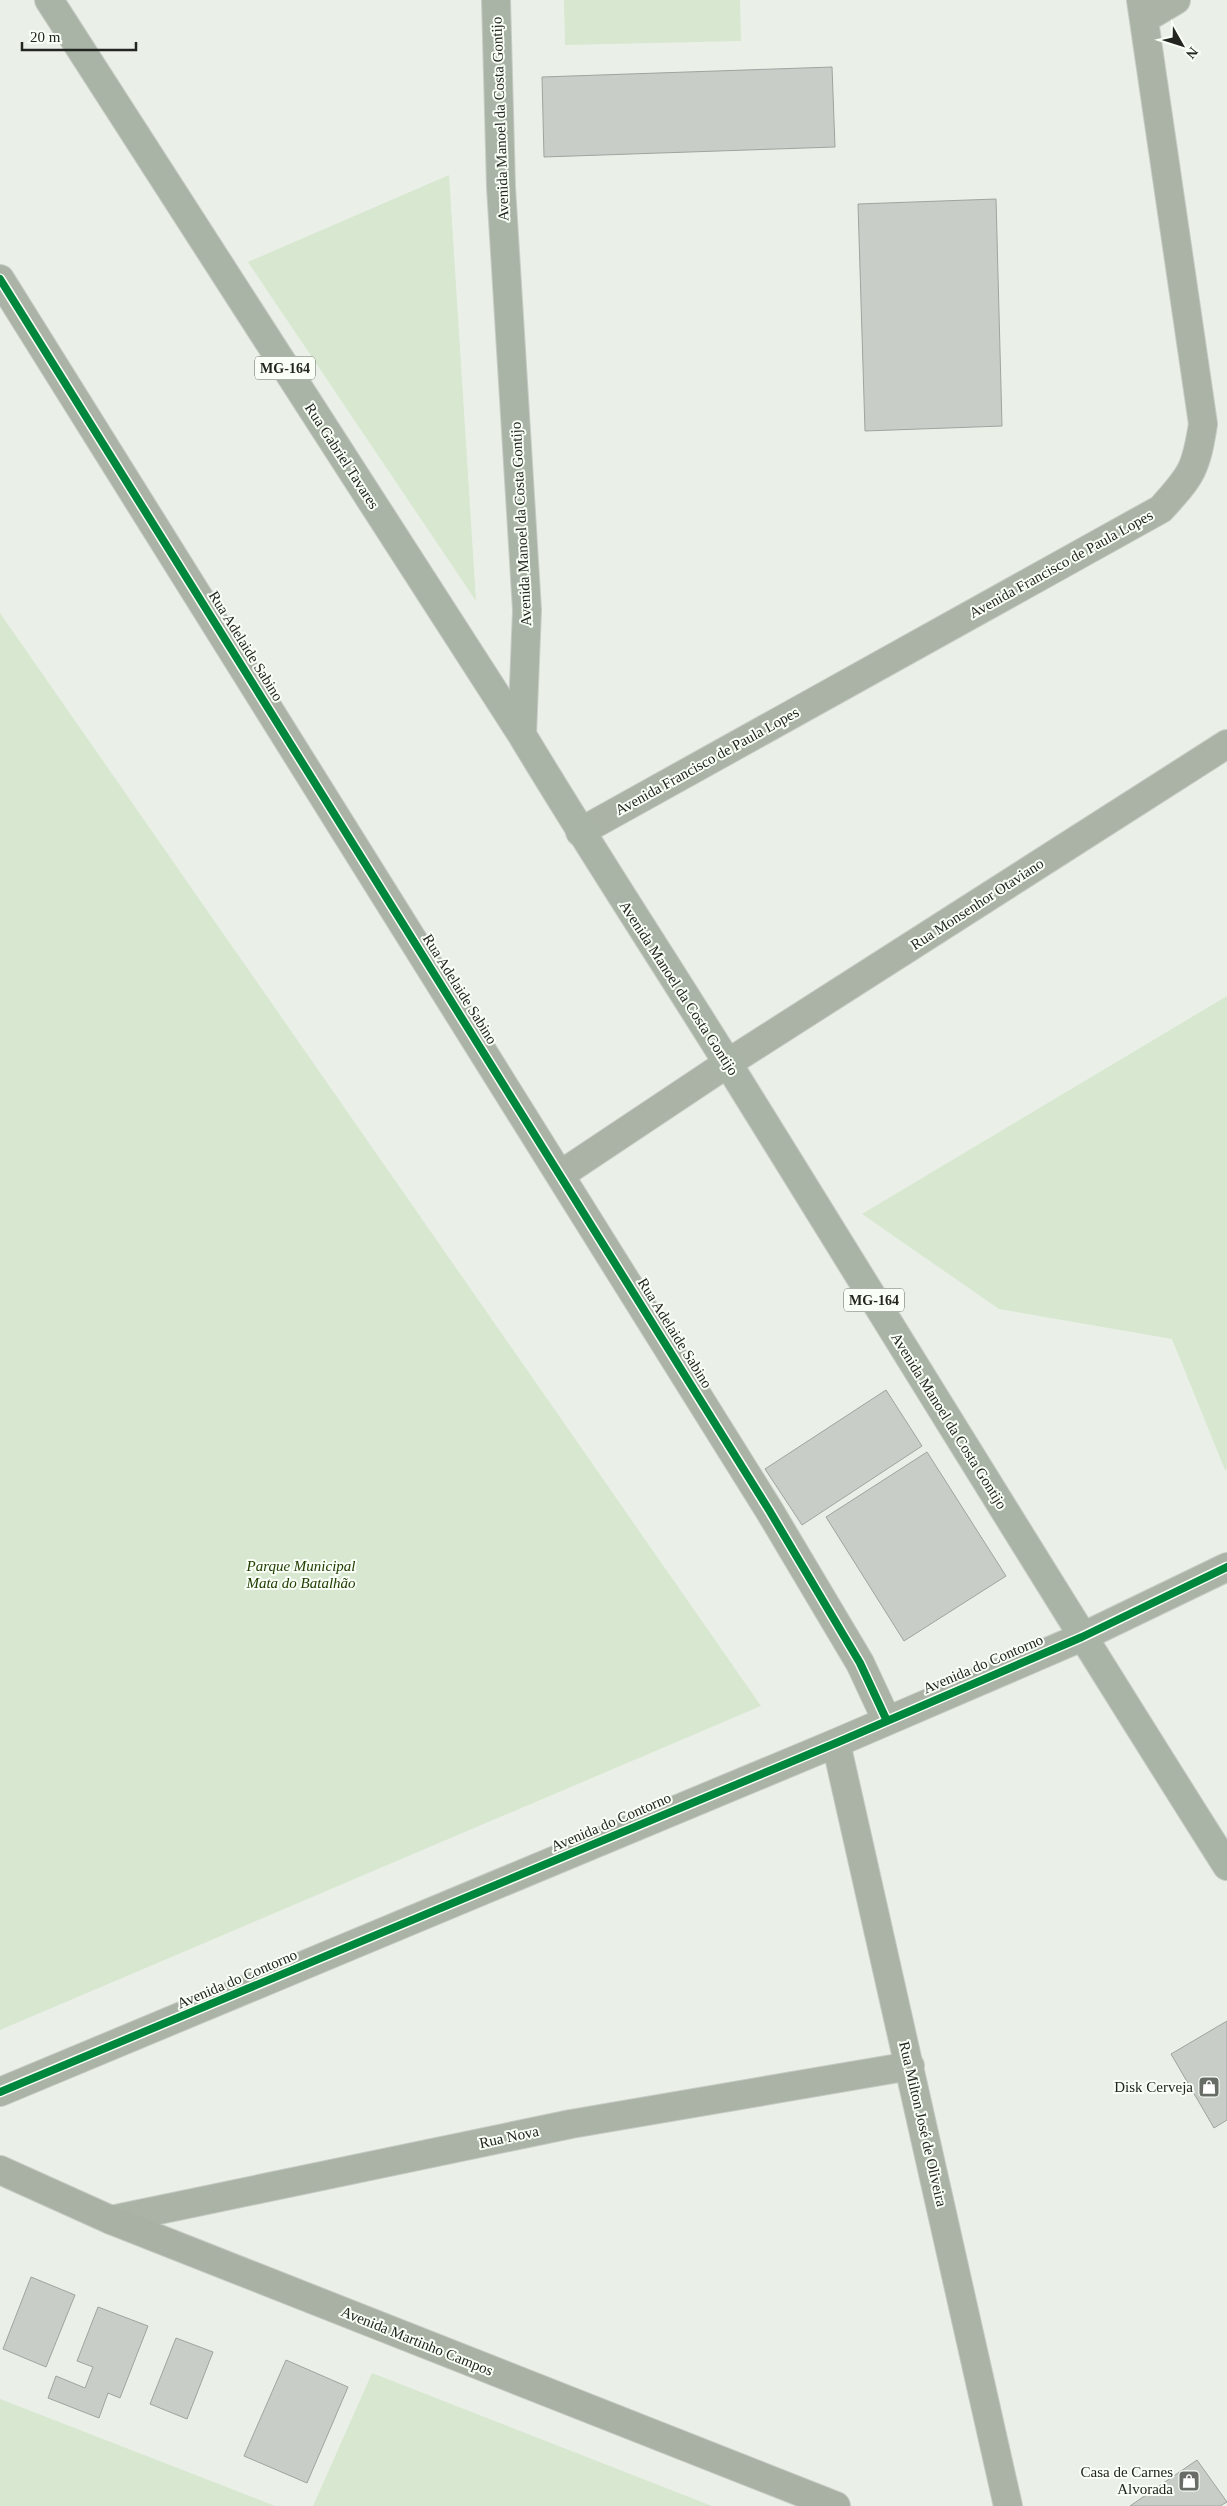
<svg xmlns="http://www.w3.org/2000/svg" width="1227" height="2506" viewBox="0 0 1227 2506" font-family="Georgia,serif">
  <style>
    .green { fill: #d8e7d0 }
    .building { fill: #c8cdc7; stroke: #a0a49e }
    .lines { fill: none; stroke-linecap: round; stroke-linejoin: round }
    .street-casing { stroke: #c7cbc5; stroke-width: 30 }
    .secondary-casing { stroke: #c7cbc5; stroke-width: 30 }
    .primary-casing { stroke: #c7cbc5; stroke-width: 30 }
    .street { stroke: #aab3a6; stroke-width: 28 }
    .secondary { stroke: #a9b1a4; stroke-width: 28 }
    .primary { stroke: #aab4a6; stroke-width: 28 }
    .cycleway-casing { stroke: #f9fff6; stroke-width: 11 }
    .cycleway { stroke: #00873e; stroke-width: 8 }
    .labels { text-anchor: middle; stroke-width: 4; stroke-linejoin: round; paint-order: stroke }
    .shield { fill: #f9fff6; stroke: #626660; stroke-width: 1 }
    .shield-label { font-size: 14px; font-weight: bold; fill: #222520 }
    .street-label { font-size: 15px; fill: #222520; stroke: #f9fff6 }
    .park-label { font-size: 15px; font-style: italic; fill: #203d02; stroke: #f9fff6 }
    .poi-label { font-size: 15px; fill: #222520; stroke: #f9fff6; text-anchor: end }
  </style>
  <rect width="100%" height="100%" fill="#eaf0e8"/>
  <!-- green -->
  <path class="green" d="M564,0H740L741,41L565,45Z
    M449,175L476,601L248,262Z
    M0,613L761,1706L0,2030Z
    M1227,996V1469L1225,1470L1172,1339L999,1309L862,1214Z
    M372,2373L712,2506H313Z
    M0,2399L275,2506H0Z"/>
  <!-- building -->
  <path class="building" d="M832,67L835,147L544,157L542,77Z
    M996,199L1002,426L865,431L858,204Z
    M886,1390L922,1446L802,1525L765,1469Z
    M927,1452L1006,1576L904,1641L826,1517Z
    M1227,2021V2120L1214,2128L1171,2054Z
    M31,2277L75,2295L46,2367L3,2349Z
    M98,2307L148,2326L120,2398L108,2393L99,2418L48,2398L56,2376L85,2388L93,2367L77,2361Z
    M176,2338L213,2352L187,2419L150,2404Z
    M286,2360L348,2387L307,2483L244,2456Z
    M1197,2460L1227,2502L1220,2506H1130Z"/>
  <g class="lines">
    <!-- street casing -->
    <g class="street-casing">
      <path id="street" d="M1144,19L1176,0
        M0,279L769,1510L860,1663L887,1721
        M580,832L1161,509C1192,475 1196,469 1203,424L1141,0
        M560,1175L728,1063L1227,744
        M836,1743L1008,2506
        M0,2092L836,1743L1082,1637L1227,1567
        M111,2220L571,2124L910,2066"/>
    </g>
    <!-- secondary casing -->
    <g class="secondary-casing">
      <path id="secondary" d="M0,2170L111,2220L836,2506"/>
    </g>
    <!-- primary casing -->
    <g class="primary-casing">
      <path id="primary" d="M49,0L522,735C591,850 665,962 735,1075C899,1339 1061,1604 1227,1866
        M496,0L501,187L527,610L522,735"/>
    </g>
    <!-- street -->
    <use href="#street" class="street"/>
    <!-- secondary -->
    <use href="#secondary" class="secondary"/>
    <!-- primary -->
    <use href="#primary" class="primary"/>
    <!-- cycleway casing -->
    <g class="cycleway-casing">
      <path id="cycleway" d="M0,279L769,1510L860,1663L887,1721
        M0,2092L836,1743L1082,1637L1227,1567"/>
    </g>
    <!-- cycleway -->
    <use href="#cycleway" class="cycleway"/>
  </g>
  <!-- icons -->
  <defs>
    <g id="shop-square" transform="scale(1.125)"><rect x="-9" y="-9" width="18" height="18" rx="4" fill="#686c66" stroke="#f9fff6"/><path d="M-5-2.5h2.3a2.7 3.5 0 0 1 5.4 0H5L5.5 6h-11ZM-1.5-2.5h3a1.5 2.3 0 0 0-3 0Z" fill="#fff"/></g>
  </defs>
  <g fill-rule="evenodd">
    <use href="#shop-square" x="1209" y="2087"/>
    <use href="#shop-square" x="1189" y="2481"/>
  </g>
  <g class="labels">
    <!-- shield labels -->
    <g class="shield">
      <rect x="255" y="356.5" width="60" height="23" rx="4"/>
      <rect x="844" y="1288.5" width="60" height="23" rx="4"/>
    </g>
    <g class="shield-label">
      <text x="285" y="373">MG-164</text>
      <text x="874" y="1305">MG-164</text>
    </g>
    <!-- street labels -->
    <g class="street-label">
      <text transform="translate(500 119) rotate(-92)" y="5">Avenida Manoel da Costa Gontijo</text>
      <text transform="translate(342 456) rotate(57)" y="5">Rua Gabriel Tavares</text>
      <text transform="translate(521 524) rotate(-93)" y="5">Avenida Manoel da Costa Gontijo</text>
      <text transform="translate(1061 564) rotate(-29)" y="5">Avenida Francisco de Paula Lopes</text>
      <text transform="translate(246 646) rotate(58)" y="5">Rua Adelaide Sabino</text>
      <text transform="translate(707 761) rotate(-29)" y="5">Avenida Francisco de Paula Lopes</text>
      <text transform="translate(977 904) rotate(-33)" y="5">Rua Monsenhor Otaviano</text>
      <text transform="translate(679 988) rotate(57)" y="5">Avenida Manoel da Costa Gontijo</text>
      <text transform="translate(460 989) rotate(58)" y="5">Rua Adelaide Sabino</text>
      <text transform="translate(675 1333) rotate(58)" y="5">Rua Adelaide Sabino</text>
      <text transform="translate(949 1421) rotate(58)" y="5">Avenida Manoel da Costa Gontijo</text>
      <text transform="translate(983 1664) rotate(-23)" y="5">Avenida do Contorno</text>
      <text transform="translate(611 1822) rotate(-23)" y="5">Avenida do Contorno</text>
      <text transform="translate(237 1979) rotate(-23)" y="5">Avenida do Contorno</text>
      <text transform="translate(923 2124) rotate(77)" y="5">Rua Milton José de Oliveira</text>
      <text transform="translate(509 2137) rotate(-12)" y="5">Rua Nova</text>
      <text transform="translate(417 2341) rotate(22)" y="5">Avenida Martinho Campos</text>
    </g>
    <!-- park labels -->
    <g class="park-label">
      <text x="301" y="1571">Parque Municipal<tspan x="301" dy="17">Mata do Batalhão</tspan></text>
    </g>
    <!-- poi labels -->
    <g class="poi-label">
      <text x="1193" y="2092">Disk Cerveja</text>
      <text x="1173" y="2477">Casa de Carnes<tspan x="1173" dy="17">Alvorada</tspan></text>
    </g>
  </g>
  <!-- north arrow -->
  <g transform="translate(1182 45) rotate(129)" stroke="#f9fff6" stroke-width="4" paint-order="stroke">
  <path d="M0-4L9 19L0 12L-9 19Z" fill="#222520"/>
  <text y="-8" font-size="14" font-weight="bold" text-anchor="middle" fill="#222520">N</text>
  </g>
  <!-- scale -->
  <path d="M22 42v8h114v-8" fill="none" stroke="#222520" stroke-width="2.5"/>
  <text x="30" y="42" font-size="15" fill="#222520" stroke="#f9fff6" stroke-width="4" paint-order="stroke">20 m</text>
</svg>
